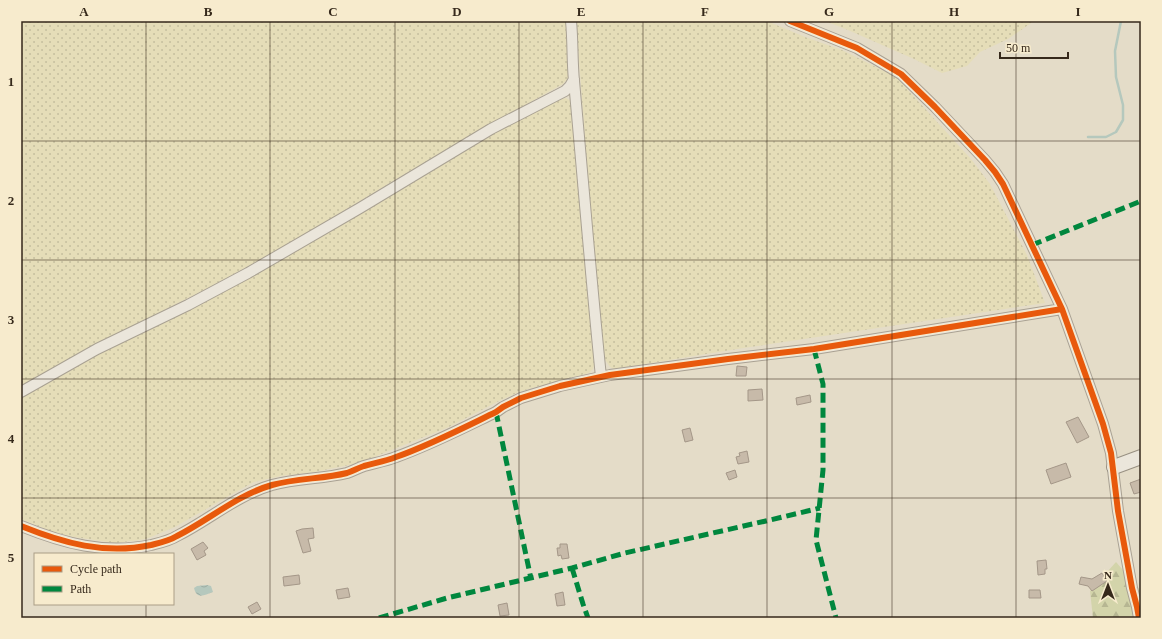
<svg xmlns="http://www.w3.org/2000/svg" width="1162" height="639" viewBox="0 0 1162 639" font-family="Georgia,serif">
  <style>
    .farmland { fill: url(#farmland-dots) }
    .forest { fill: url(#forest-firs) }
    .water { fill: url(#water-waves) }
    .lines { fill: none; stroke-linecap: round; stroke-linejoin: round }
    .stream { stroke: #b5c8bd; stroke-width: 2.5 }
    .building { fill: #c7baa9; stroke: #a49788 }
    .street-casing { stroke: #a9a192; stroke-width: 12 }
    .secondary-casing { stroke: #989082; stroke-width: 16 }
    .street { stroke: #ebe6db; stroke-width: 10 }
    .secondary { stroke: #ebe6db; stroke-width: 14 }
    .quiet { stroke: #00873e; stroke-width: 5; stroke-dasharray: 10 5; stroke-linecap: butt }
    .cycleway-casing { stroke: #f7ebcd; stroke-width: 8 }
    .cycleway { stroke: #e8590c; stroke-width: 6 }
    .grid { fill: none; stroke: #36291b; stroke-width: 1; stroke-opacity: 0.55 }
    .neatline { fill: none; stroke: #36291b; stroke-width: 1.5 }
    .grid-label { font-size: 13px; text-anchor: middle; font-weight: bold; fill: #36291b }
  </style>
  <defs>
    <pattern id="farmland-dots" width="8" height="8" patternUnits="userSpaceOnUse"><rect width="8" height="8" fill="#e5ddb8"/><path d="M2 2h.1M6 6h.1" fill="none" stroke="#c5be9e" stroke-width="1.8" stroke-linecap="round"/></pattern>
    <pattern id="forest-firs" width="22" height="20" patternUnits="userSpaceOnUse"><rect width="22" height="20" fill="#d3d4aa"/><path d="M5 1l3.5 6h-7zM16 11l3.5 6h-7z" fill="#b6b692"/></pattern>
    <pattern id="water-waves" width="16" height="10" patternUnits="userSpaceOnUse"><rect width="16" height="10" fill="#b5c8bd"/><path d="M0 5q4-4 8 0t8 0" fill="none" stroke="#9caca2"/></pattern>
  </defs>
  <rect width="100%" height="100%" fill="#e4dcc8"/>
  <!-- farmland -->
  <path class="farmland" d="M21,21H567L570,70L568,78L563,84L534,100L413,169L287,245L204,290L102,341L21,386Z
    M576,21H767L805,37L842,50L896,77L971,159L990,184L1027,255L1045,303L737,349L614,369L610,367L604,358L601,345Z
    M825,21H1034L1008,39L980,52L967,66L942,73L914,59L848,30Z
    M566,98L571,101L583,226L594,365L593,369L589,373L521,391L497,402L449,427L359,463L314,472L281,476L254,482L227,497L175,527L146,539L116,543L73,537L50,531L21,519V396L108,349L405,185L525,115L555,101Z"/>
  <!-- forest -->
  <path class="forest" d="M1116,562L1141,591V618H1093L1090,591Z"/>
  <!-- water -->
  <path class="water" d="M207,585L211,586L213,592C204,595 197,600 194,588L197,586Z"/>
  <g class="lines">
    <!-- stream -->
    <path class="stream" d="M1088,137H1106L1116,132L1123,120V105L1116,77L1115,51L1121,21"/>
  </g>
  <!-- building -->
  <path class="building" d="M737,366L747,367L746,376H736Z
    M762,389L763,400L748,401V390Z
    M810,395L811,402L797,405L796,398Z
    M1078,417L1089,437L1077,443L1066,422Z
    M690,428L693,440L685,442L682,430Z
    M747,451L749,462L738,464L736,457L740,456L739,453Z
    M1066,463L1071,477L1051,484L1046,470Z
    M735,470L737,477L729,480L726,473Z
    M1141,479V492L1134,494L1130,483Z
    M313,528L314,538L308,539L311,551L303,553L296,531L302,529Z
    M203,542L208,548L204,551L206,555L197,560L191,549Z
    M560,544H567L569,558L562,559L561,555L558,556L557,548H560Z
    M1046,560L1047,569H1045V574L1038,575L1037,561Z
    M1102,573L1107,581L1092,591L1088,586L1079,584L1081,577L1092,579Z
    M299,575L300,584L284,586L283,577Z
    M348,588L350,597L338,599L336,590Z
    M1029,590H1040L1041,598H1029Z
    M563,592L565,605L557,606L555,594Z
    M257,602L261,609L252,614L248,607Z
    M507,603L509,615L500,616L498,605Z"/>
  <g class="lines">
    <!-- street casing -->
    <g class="street-casing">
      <path id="street" d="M571,21C573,41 572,61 574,81C583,180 591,278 601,377
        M790,21L857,48L901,74L935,107L985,160L995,172L1003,184L1062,309L1103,424L1111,453L1118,511L1132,588L1137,607L1139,618
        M21,392L97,349L188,305L248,273L360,208L491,129L565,91L570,86L574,79
        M21,526C63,543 105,555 151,545C159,543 169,541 177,536C209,520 237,495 272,485C297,478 323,479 347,473C353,471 358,468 364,466C375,463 386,461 396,457C430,445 463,428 496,412L503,407L521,398L560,386L610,375L728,359L814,349L1062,309"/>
    </g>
    <!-- secondary casing -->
    <g class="secondary-casing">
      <path id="secondary" d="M1114,467L1141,457"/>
    </g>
    <!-- street -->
    <use href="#street" class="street"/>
    <!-- secondary -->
    <use href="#secondary" class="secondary"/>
    <!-- quiet -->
    <path class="quiet" d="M1032,245L1141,201
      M814,349L823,384V470L816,540L836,618
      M496,412L531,579
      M572,568L583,604L588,618
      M379,618L447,598L572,568L625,553L770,520L820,508"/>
    <!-- cycleway casing -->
    <g class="cycleway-casing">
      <path id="cycleway" d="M790,21L857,48L901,74L935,107L985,160L995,172L1003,184L1062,309L1103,424L1111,453L1118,511L1132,588L1137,607L1139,618
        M21,526C63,543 105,555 151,545C159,543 169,541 177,536C209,520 237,495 272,485C297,478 323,479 347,473C353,471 358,468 364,466C375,463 386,461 396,457C430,445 463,428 496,412L503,407L521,398L560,386L610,375L728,359L814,349L1062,309"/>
    </g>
    <!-- cycleway -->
    <use href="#cycleway" class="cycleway"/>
  </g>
  <!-- grid -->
  <path class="grid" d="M146,21V554M270,21V618M395,21V618M519,21V618M643,21V618M767,21V618M892,21V618M1016,21V618M21,141H1141M21,260H1141M21,379H1141M21,498H1141M146,604V618"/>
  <!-- border -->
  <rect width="1162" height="639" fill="none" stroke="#f7ebcd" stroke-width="44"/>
  <!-- legend -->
  <rect x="34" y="553" width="140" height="52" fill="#f7ebcd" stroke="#aa9d86"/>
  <rect x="42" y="566" width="20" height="6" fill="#e8590c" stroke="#aa9d86"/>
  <text x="70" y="573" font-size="12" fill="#36291b">Cycle path</text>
  <rect x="42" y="586" width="20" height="6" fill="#00873e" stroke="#aa9d86"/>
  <text x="70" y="593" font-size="12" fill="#36291b">Path</text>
  <!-- north arrow -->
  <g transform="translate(1108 585)" stroke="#f7ebcd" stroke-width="3" paint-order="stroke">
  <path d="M0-3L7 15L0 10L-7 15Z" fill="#36291b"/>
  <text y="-6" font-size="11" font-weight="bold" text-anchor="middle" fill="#36291b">N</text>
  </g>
  <!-- scale -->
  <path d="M1000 52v6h68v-6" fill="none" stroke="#36291b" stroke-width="2"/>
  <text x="1006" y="52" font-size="12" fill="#36291b" stroke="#f7ebcd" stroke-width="3" paint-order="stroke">50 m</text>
  <rect x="22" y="22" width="1118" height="595" class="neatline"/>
  <g class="grid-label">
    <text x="84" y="16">A</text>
    <text x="208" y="16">B</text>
    <text x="333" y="16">C</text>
    <text x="457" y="16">D</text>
    <text x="581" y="16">E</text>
    <text x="705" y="16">F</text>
    <text x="829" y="16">G</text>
    <text x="954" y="16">H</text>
    <text x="1078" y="16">I</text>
    <text x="11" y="86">1</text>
    <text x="11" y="205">2</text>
    <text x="11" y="324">3</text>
    <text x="11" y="443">4</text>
    <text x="11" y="562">5</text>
  </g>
</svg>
